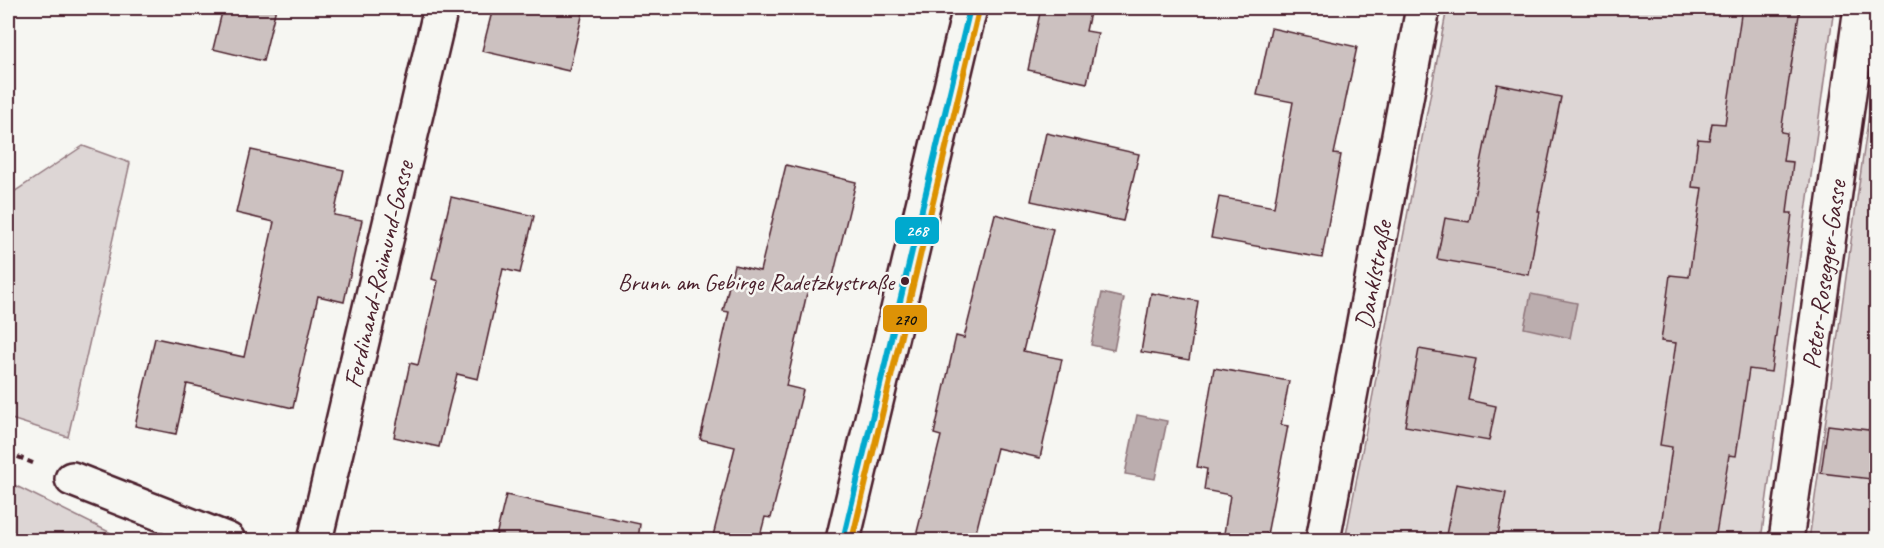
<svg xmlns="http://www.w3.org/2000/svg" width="1884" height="548" viewBox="0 0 1884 548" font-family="Caveat,sans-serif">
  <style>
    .green { fill: #ddd6d5; stroke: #947a80; stroke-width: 1.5 }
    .water { fill: #bbadae; stroke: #8e747a; stroke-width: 1.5 }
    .building { fill: #ccc1c0; stroke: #4a1f2b; stroke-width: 1.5 }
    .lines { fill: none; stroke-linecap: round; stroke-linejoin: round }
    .street-casing { stroke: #4a1f2b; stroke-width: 38 }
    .path { stroke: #4a1f2b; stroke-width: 4; stroke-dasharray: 6 4.5; stroke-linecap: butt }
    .street { stroke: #f6f6f2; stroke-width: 33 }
    .bus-1-casing { stroke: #f6f6f2; stroke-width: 10 }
    .bus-2-casing { stroke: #f6f6f2; stroke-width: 10 }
    .bus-1 { stroke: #00a9ce; stroke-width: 6 }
    .bus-2 { stroke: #dd9206; stroke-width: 6 }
    .bus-dot { fill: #4a1f2b; stroke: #f6f6f2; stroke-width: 2 }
    .labels { text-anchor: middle; stroke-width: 5; stroke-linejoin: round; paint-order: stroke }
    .bus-label { font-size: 24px; fill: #4a1f2b; stroke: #f6f6f2; text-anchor: end }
    .street-label { font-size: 26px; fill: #4a1f2b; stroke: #f6f6f2 }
    .line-badge { stroke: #f6f6f2; stroke-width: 2 }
    .badge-label { font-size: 16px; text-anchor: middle; font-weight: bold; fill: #fff }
    .pale-badge-label { font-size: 16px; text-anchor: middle; font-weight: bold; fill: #111 }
  </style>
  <rect width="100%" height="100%" fill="#f6f6f2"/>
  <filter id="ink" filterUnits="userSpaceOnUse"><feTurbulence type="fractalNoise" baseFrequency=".0167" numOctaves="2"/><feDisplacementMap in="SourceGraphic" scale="12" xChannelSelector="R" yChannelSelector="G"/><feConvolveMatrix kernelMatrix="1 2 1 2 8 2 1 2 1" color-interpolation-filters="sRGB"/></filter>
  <g filter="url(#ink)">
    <!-- green -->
    <path class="green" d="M1447,8H1834L1761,540H1345Z
      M1876,64V540H1809Z
      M83,146L130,163L68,437L8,418V196Z
      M8,482L111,533L110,540H8Z"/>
    <!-- water -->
    <path class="water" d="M1102,293L1124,298L1114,350L1091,345Z
      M1531,294L1577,303L1570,338L1524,328Z
      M1137,415L1167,421L1155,479L1125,474Z"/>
    <!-- building -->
    <path class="building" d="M223,8H276L263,61L213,49Z
      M493,8H584L569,71L482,51Z
      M1041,8H1091L1086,31L1098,33L1087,83L1028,70Z
      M1742,8H1800L1781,132L1787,133L1783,161L1793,162L1787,213H1792L1771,372L1749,369L1736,456L1729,455L1715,540H1659L1672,447L1660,445L1676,343L1661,341L1670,275L1689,277L1702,188L1692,187L1698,139L1709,140L1712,123L1725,124Z
      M1271,28L1357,47L1334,154L1341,155L1322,258L1211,238L1219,197L1274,207L1293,102L1257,95Z
      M1497,84L1561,97L1538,211H1540L1529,275L1437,259L1445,218L1469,222Z
      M1046,133L1139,154L1123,221L1031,201Z
      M251,150L344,170L334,215L362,220L344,302L318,296L293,408L187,384L176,434L135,426L155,338L244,357L274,222L236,213Z
      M786,165L856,182L830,289L809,284L786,386L803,390L771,518L765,517L759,540H712L735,447L700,439L729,312L723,311L734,265L760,271Z
      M451,197L534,216L520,273L503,269L478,379L457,374L439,447L394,437L410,363L418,365L438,281L432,279Z
      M995,214L1053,229L1023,351L1062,359L1040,458L997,448L974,540H915L941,436L934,434L956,336L964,338Z
      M1151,293L1198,301L1189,360L1141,352Z
      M1419,349L1476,359L1468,400L1496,406L1489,441L1405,426Z
      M1214,368L1289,381L1281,425L1288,426L1266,540H1223L1230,495L1204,490L1207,469L1197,467Z
      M1828,425L1876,431L1871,479L1821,473Z
      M1456,484L1506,493L1497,540H1445Z
      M506,495L640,524L638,540H495Z"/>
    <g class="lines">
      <!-- street casing -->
      <g class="street-casing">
        <g id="street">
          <path d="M72,479L228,540"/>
          <path id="s1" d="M315,540L441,8"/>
          <path d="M843,540L970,8"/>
          <path id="s2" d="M1323,540L1423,8"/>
          <path id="s3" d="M1786,540L1861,8"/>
        </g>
      </g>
      <!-- path -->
      <path class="path" d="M8,453L35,464"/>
      <!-- street -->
      <use href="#street" class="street"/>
      <!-- bus-1 casing -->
      <g class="bus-1-casing">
        <path id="bus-1" d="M843,540L970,8"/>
      </g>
      <!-- bus-2 casing -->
      <g class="bus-2-casing">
        <path id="bus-2" d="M852,540L979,10"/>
      </g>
      <!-- bus-1 -->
      <use href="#bus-1" class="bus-1"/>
      <!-- bus-2 -->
      <use href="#bus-2" class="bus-2"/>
    </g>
  </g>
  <!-- markers -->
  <circle class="bus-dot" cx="905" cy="281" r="5"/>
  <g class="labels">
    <!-- bus labels -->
    <g class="bus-label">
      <text x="894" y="290">Brunn am Gebirge Radetzkystraße</text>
    </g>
    <!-- street labels -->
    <g class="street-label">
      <text dy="9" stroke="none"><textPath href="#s1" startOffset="273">Ferdinand-Raimund-Gasse</textPath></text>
      <text dy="9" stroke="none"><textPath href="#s2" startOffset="270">Danklstraße</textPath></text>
      <text dy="9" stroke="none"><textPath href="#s3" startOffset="268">Peter-Rosegger-Gasse</textPath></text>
    </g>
  </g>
  <g class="line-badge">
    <rect x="894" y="216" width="46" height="29" rx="6" fill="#00a9ce"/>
    <rect x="882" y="304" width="46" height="29" rx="6" fill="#dd9206"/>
  </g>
  <g class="badge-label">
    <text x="917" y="236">268</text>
  </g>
  <g class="pale-badge-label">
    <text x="905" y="325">270</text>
  </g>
  <!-- margin -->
  <rect width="1884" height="548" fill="none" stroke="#f6f6f2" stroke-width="30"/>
  <rect x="15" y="15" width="1854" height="518" fill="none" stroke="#4a1f2b" stroke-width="2" filter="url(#ink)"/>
</svg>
